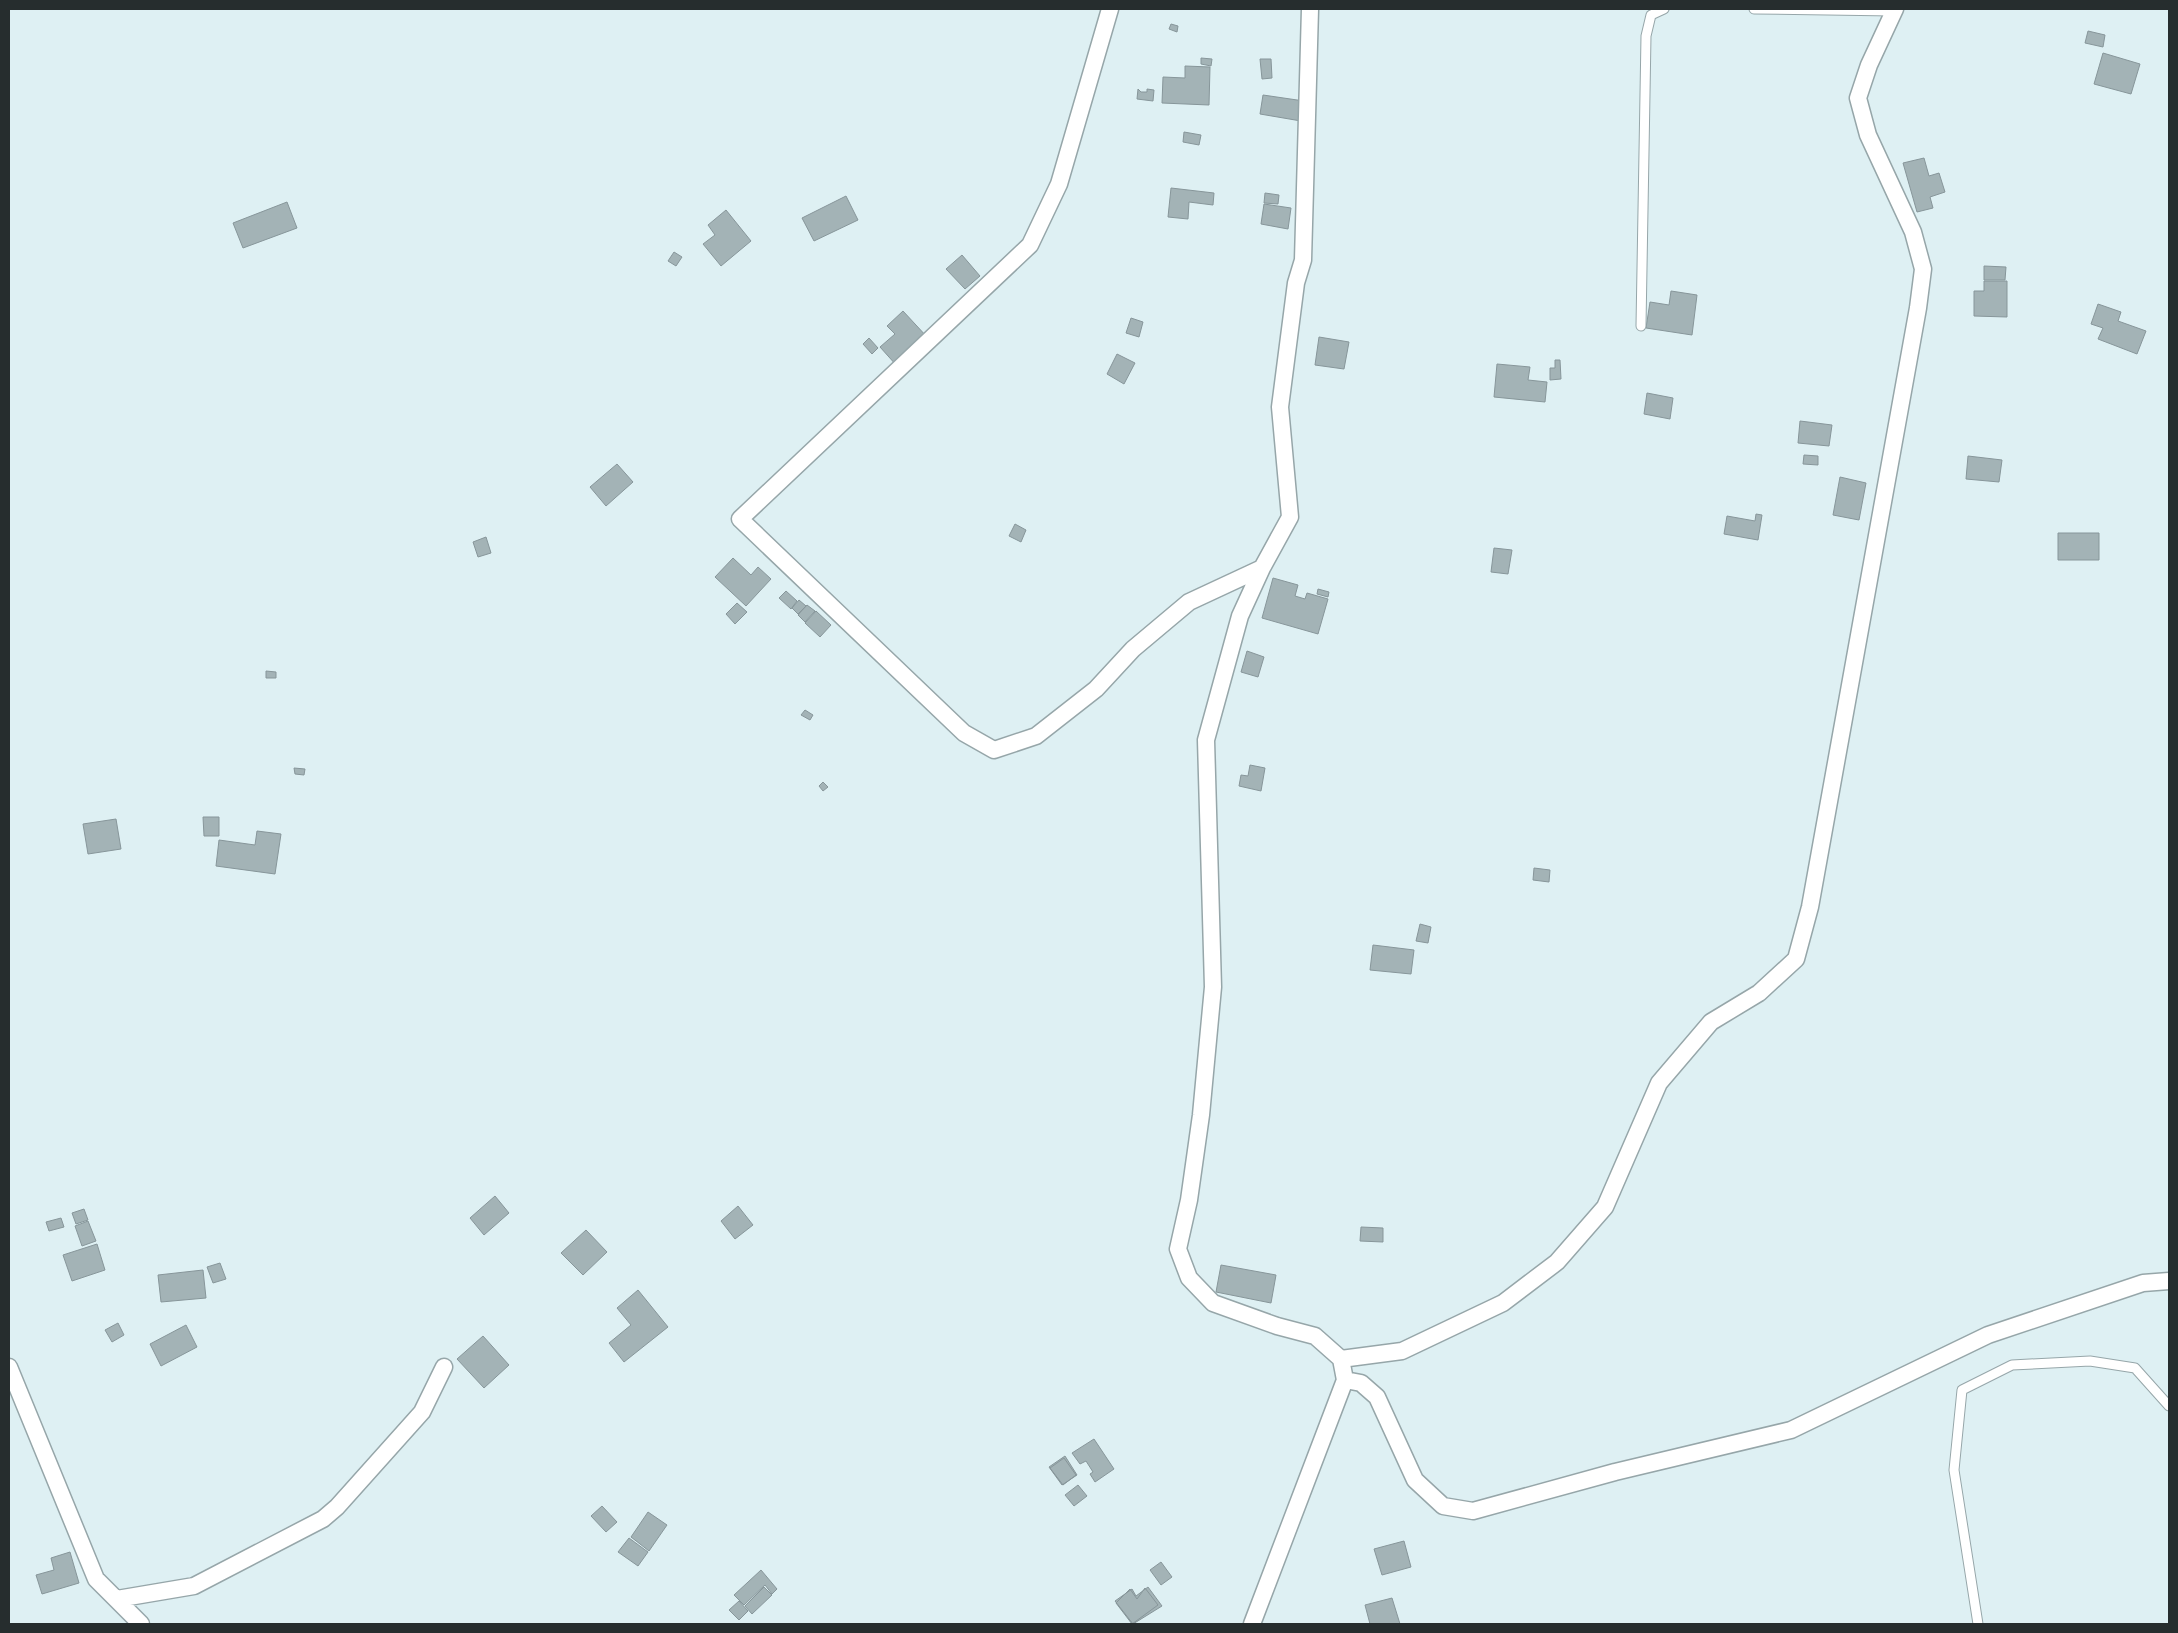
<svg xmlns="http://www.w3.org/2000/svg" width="2178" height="1633" viewBox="0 0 2178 1633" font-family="Figtree,sans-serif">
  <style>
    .building { fill: #a3b3b6; stroke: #87969a }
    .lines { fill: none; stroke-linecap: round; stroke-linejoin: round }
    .lane-casing { stroke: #96a6a9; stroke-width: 11 }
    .street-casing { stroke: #96a6a9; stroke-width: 19 }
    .lane { stroke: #fff; stroke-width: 9 }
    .street { stroke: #fff; stroke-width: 16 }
  </style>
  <rect width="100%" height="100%" fill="#def0f3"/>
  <!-- building -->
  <path class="building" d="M1171,24L1178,26L1177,32L1169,29Z
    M2088,31L2105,35L2103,47L2085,43Z
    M2103,53L2140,64L2131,94L2094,84Z
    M1201,58L1212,59L1211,66L1201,64Z
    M1260,59H1271L1272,78L1262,79Z
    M1185,66L1210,67L1209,105L1162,103L1163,77L1185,78Z
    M1138,89L1141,92H1147V89L1154,90L1153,101L1137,99Z
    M1263,95L1304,101L1301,121L1260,114Z
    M1184,132L1201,135L1199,145L1183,142Z
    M1924,158L1929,176L1939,173L1945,192L1930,197L1933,208L1917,212L1903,163Z
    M1171,188L1214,193L1213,205L1189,202L1188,219L1168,217Z
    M1265,193L1279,195L1278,204L1264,203Z
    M846,196L858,220L814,241L802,218Z
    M287,202L297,228L243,248L233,223Z
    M1264,204L1291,208L1288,229L1261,224Z
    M726,210L751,241L721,266L703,244L715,235L708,225Z
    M674,252L682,257L676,266L668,261Z
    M962,255L980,276L965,289L946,269Z
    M1984,266L2006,267L2005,280H1984Z
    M1984,281H2007V317L1974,316V291H1984Z
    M1671,291L1697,295L1692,335L1646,328L1650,302L1669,305Z
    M2098,304L2121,312L2118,321L2146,331L2137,354L2098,339L2103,328L2091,324Z
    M903,311L928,338L897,366L880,347L895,334L887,326Z
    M1131,318L1143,322L1139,337L1126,333Z
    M1319,337L1349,342L1344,369L1315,365Z
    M869,338L878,348L872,354L863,344Z
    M1117,354L1135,363L1124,384L1107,374Z
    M1555,360H1560L1561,379L1550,380V368H1555Z
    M1497,364L1530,367L1528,380L1547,382L1545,402L1494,397Z
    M1647,393L1673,398L1670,419L1644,414Z
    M1800,421L1832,425L1829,446L1798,443Z
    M1804,455L1818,456V465L1803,464Z
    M1968,456L2002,460L1999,482L1966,479Z
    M617,464L633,482L606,506L590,487Z
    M1840,477L1866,483L1859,520L1833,515Z
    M1756,514L1762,515L1758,540L1724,534L1727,516L1755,521Z
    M1015,524L1026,530L1021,542L1009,536Z
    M2058,533H2099V560H2058Z
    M486,537L491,553L478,557L473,542Z
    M1494,548L1512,550L1508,574L1491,572Z
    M733,558L751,575L758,567L771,579L746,606L715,577Z
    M1273,578L1298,585L1295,596L1305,599L1307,593L1328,599L1318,634L1262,618Z
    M1318,589L1329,592L1328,597L1317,594Z
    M786,591L797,601L791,609L779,598Z
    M799,600L806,606L798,614L792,608Z
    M737,603L747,612L735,624L726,614Z
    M807,605L815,611L805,622L798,615Z
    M816,611L831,625L820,637L805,623Z
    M1247,651L1264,657L1258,677L1241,672Z
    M266,671L276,672V678H266Z
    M805,710L813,715L810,720L801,715Z
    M1250,765L1265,768L1261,791L1239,786L1241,775L1248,776Z
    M294,768L305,769L304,775L295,774Z
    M823,782L828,787L823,791L819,786Z
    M203,817H219V836H204Z
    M116,819L121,849L88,854L83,824Z
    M257,831L281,834L275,874L216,866L219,840L255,845Z
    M1534,868L1550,870L1549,882L1533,880Z
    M1420,924L1431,927L1428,943L1416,941Z
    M1373,945L1414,950L1411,974L1370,970Z
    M495,1196L509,1213L484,1235L470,1218Z
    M738,1206L753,1225L735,1239L721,1221Z
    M84,1209L88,1220L76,1224L72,1213Z
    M61,1218L64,1227L49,1231L46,1222Z
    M88,1221L96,1241L82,1246L75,1226Z
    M1361,1227L1383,1228V1242L1360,1241Z
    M586,1230L607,1252L583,1275L561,1253Z
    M97,1244L105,1270L72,1281L63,1255Z
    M220,1263L226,1279L213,1283L207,1267Z
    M1221,1265L1276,1275L1271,1303L1216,1292Z
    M203,1270L206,1298L161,1302L158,1275Z
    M638,1290L668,1327L624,1362L609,1343L631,1325L617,1308Z
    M118,1323L124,1335L112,1342L105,1330Z
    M186,1325L197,1347L161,1366L150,1344Z
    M483,1336L509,1365L484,1388L457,1359Z
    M1094,1439L1114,1469L1095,1482L1090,1474L1093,1472L1086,1461L1080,1464L1072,1453Z
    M1065,1456L1077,1475L1062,1485L1049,1467Z
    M1064,1458L1076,1475L1063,1485L1050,1468Z
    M1078,1485L1087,1496L1074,1506L1065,1495Z
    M602,1506L617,1522L606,1532L591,1516Z
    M648,1512L667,1525L649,1551L631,1537Z
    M629,1538L648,1552L638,1566L618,1552Z
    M1404,1541L1411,1567L1382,1575L1374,1549Z
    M70,1552L79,1583L42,1594L36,1575L54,1570L51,1558Z
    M1161,1562L1172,1577L1161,1585L1150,1570Z
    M761,1570L777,1589L772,1594L765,1585L744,1605L734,1595Z
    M764,1587L772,1595L752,1614L745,1606Z
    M1148,1587L1162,1606L1133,1624L1115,1601L1132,1589L1136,1596Z
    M1145,1588L1158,1605L1132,1624L1116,1603L1130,1589L1137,1599Z
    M1392,1598L1400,1624H1370L1365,1605Z
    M739,1601L748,1611L739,1620L729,1610Z"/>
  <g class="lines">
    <!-- lane casing -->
    <g class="lane-casing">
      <path id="lane" d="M1754,9L1893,11
        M1641,326L1646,36L1651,15L1664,9
        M1978,1624L1954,1470L1962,1390L2012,1365L2090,1361L2135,1368L2169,1406"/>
    </g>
    <!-- street casing -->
    <g class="street-casing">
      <path id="street" d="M1110,9L1059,184L1030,245L740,519L964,733L994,750L1036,736L1096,689L1133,649L1189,602L1262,568
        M1341,1359L1402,1351L1503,1303L1557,1262L1605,1207L1659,1083L1711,1022L1759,993L1796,959L1810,907L1918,308L1923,269L1913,232L1868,135L1858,98L1869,65L1895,9
        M9,1367L96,1579L141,1624
        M1345,1380L1361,1383L1377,1397L1415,1480L1443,1506L1473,1511L1615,1472L1791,1430L1988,1335L2143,1283L2169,1281
        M117,1599L194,1586L323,1519L337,1507L422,1412L444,1367
        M1252,1624L1345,1380L1341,1359L1315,1336L1277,1326L1213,1303L1189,1278L1178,1249L1189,1200L1201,1115L1213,987L1206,740L1240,616L1262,568L1290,517L1280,407L1296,283L1303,260L1310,9"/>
    </g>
    <!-- lane -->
    <use href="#lane" class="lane"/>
    <!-- street -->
    <use href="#street" class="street"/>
  </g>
  <!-- border -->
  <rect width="2178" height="1633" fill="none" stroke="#262d2e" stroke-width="20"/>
</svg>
